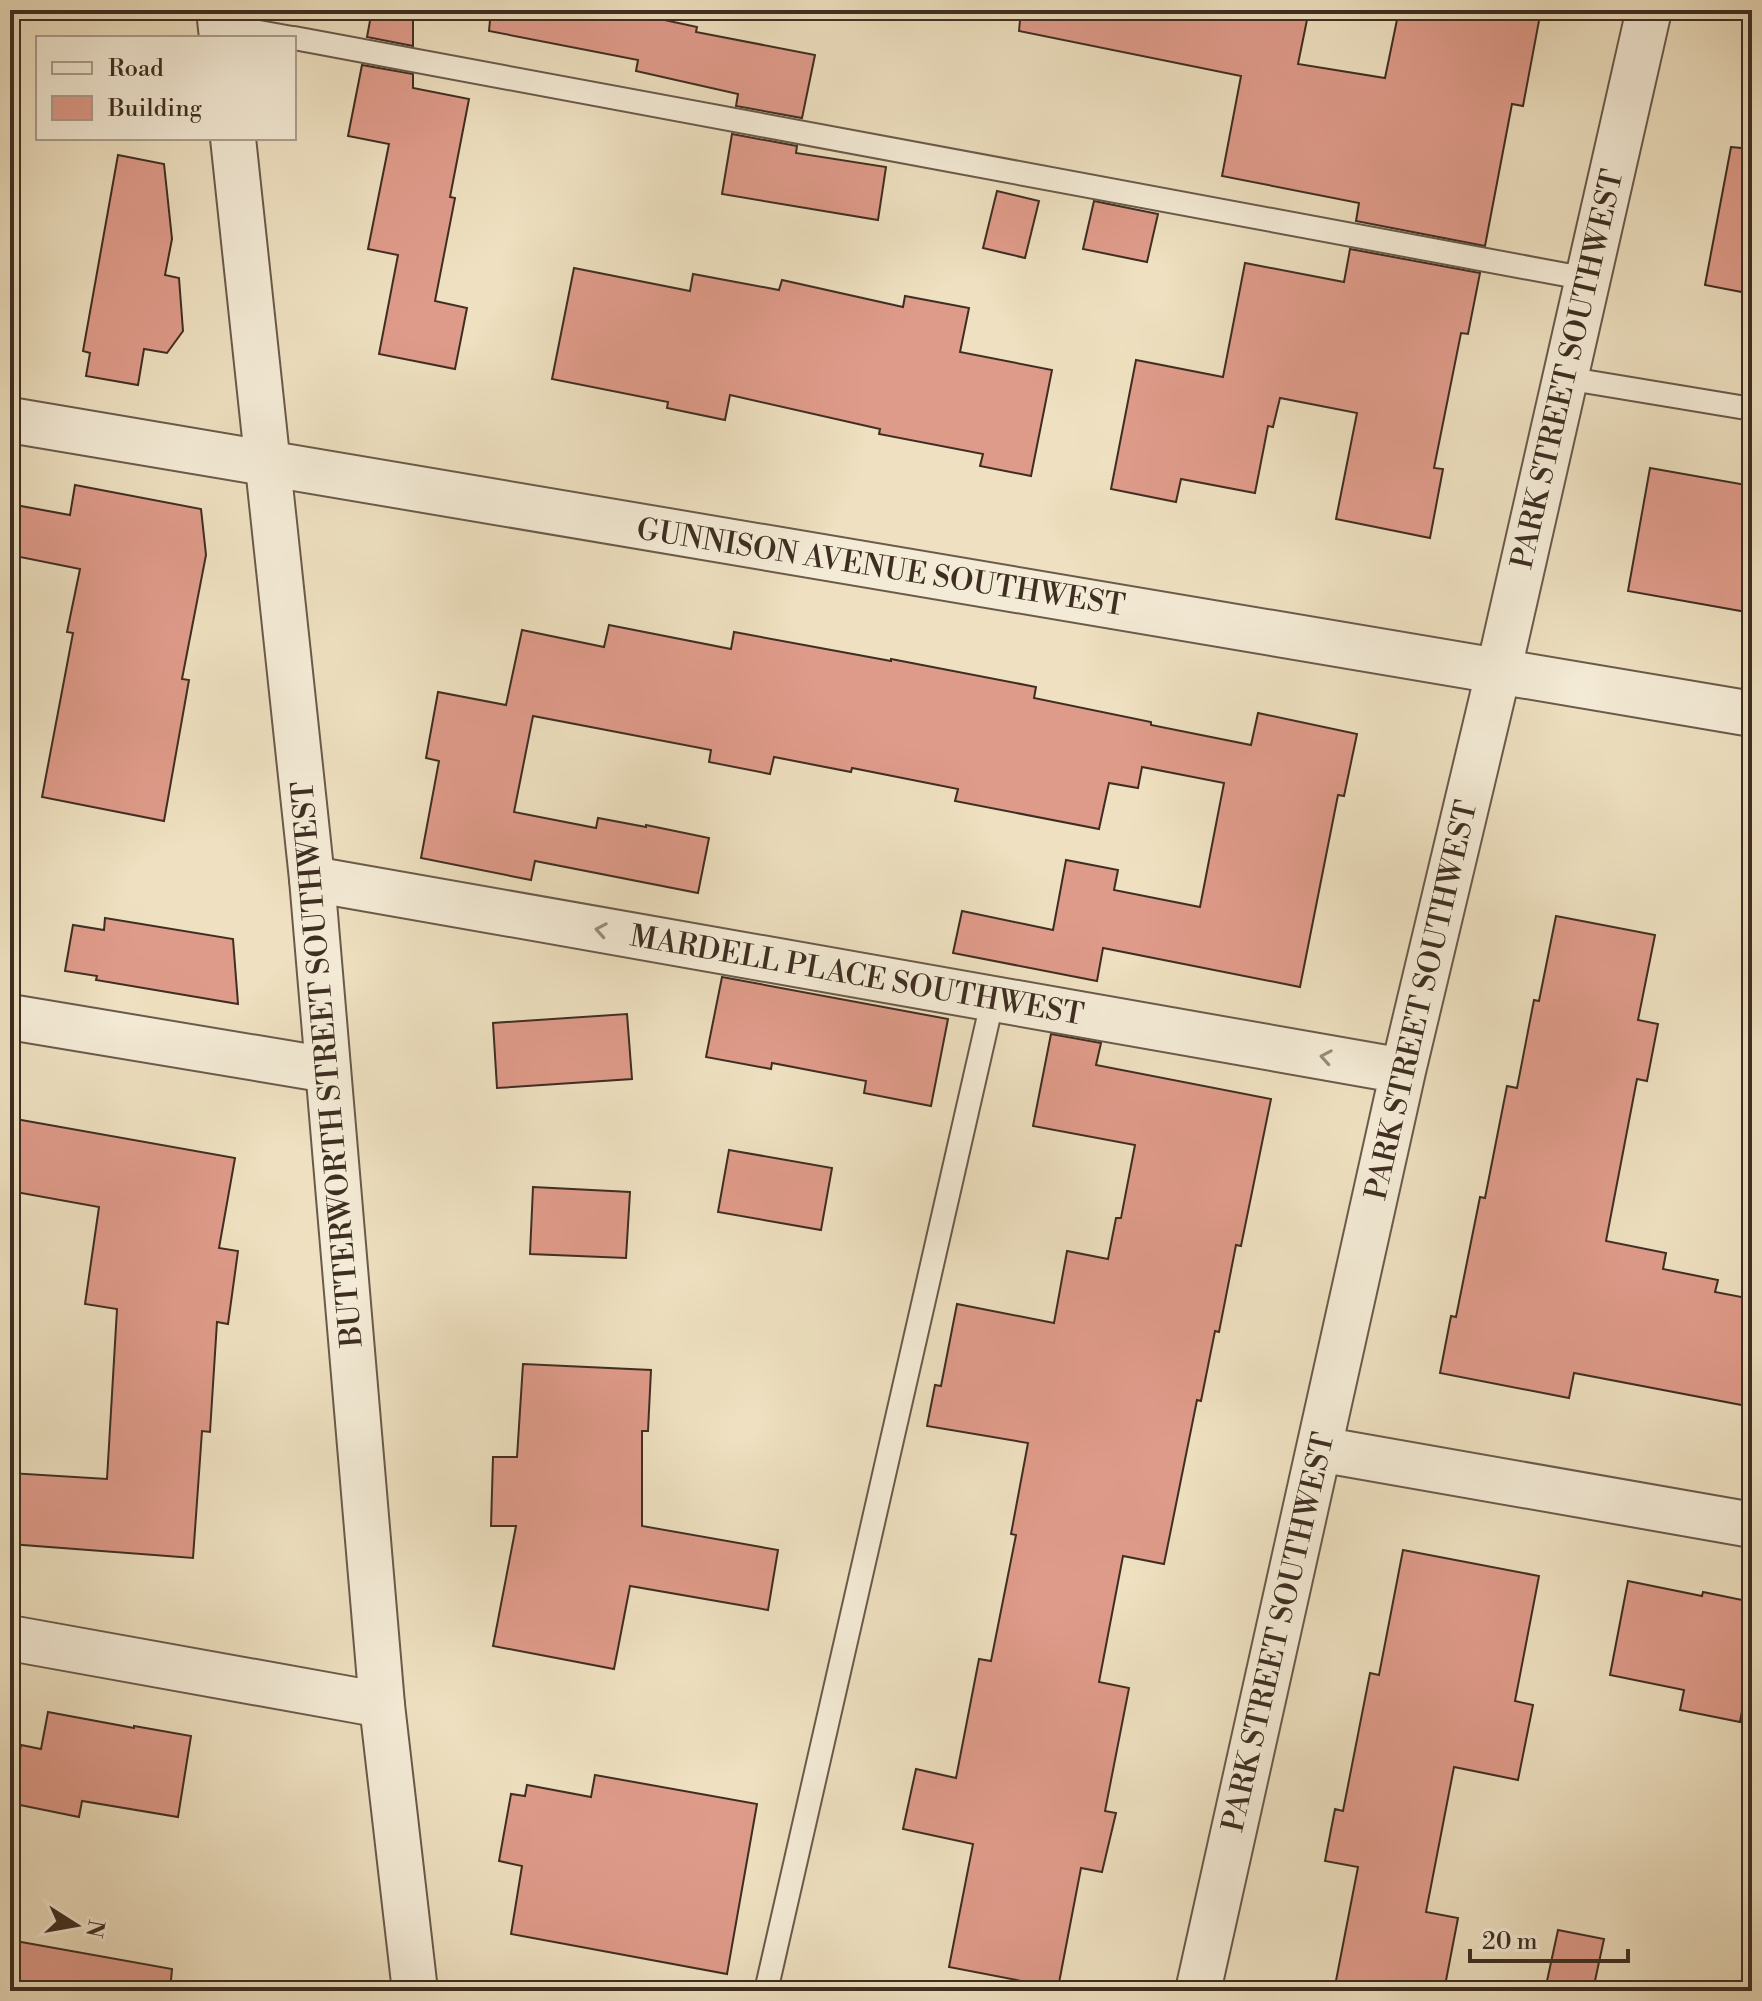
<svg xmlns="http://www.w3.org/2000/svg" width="1762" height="2001" viewBox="0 0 1762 2001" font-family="'Libre Bodoni',serif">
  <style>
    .building { fill: #df9b8a; stroke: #3e2e22; stroke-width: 2 }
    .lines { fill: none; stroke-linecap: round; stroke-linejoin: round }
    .service-casing { stroke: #6a5a4a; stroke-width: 26 }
    .minor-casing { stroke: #6a5a4a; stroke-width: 48 }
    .tertiary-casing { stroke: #6a5a4a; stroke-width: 48 }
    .service { stroke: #f4ebd6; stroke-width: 22 }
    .minor { stroke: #f4ebd6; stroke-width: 44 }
    .tertiary { stroke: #f4ebd6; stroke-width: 44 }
    .oneway { stroke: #998c7c }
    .labels { text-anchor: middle; stroke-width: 8; stroke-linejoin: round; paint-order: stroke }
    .street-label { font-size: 30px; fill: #3e2e22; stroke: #f4ebd6 }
  </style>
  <rect width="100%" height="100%" fill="#eee0c0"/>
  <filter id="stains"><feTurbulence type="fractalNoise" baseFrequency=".0025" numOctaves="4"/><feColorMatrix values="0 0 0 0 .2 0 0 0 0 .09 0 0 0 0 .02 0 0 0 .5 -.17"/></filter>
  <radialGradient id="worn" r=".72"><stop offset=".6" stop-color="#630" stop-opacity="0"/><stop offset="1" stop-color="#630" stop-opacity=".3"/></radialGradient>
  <!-- building -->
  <path class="building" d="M372,10H413V46L367,37Z
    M491,10H618L697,27L696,32L815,55L802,118L736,106L738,94L636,71L638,60L489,31Z
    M1021,10H1309L1298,64L1385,78L1399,10H1541L1523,106L1512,104L1485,246L1356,221L1359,203L1222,176L1241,76L1019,31Z
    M362,65L413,74V88L469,99L450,197L455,198L435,301L467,308L455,369L379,354L398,255L368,249L389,144L348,136Z
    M732,134L797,146L796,153L886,167L878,220L722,194Z
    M1731,147L1752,149V294L1705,285Z
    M118,155L164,164L172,239L165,275L179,278L183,331L167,353L144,349L138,385L86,376L90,353L83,351Z
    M997,191L1039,201L1025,258L983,248Z
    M1094,201L1158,214L1147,262L1083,249Z
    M1350,249L1480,273L1468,334L1461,333L1434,468L1443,469L1430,538L1336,519L1357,413L1280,398L1273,427L1268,426L1255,493L1181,479L1176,502L1111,489L1136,360L1223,377L1245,263L1344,282Z
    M574,268L690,291L693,274L779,290L782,280L903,307L905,296L969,308L960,352L1052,370L1031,476L980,466L983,454L879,434L880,429L730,395L725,420L667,408L668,402L552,379Z
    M1650,468L1752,486V613L1628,591Z
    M75,485L201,509L206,555L182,679L189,680L164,821L42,797L73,633L67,632L80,569L10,555V504L70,515Z
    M609,625L731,649L734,632L891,661V659L1036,687L1034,698L1151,722V725L1251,745L1258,713L1357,734L1344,796L1338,795L1300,987L1103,948L1097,981L953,953L962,911L1053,930L1066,860L1118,870L1114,890L1200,907L1224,783L1142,767L1138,788L1109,783L1099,829L955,801L958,789L852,768L851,772L774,757L770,774L709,762L711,750L533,716L514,812L596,828L598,818L646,827V825L709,838L698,893L535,861L531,880L421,858L439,761L426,758L438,692L506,705L522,630L604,647Z
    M1556,916L1655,935L1638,1020L1658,1024L1647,1081L1637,1079L1606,1241L1666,1253L1663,1269L1718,1280L1715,1292L1752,1299V1407L1574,1373L1569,1398L1440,1373L1451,1316L1456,1317L1480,1197L1485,1198L1507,1086L1517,1088L1534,1000L1539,1001Z
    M105,918L233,939L238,1004L96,980L97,976L65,971L73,925L104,930Z
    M722,977L948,1019L931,1106L864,1093L866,1081L772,1063L771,1069L706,1057Z
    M627,1014L632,1079L497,1088L493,1023Z
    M1051,1034L1101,1043L1096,1065L1271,1099L1241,1246L1236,1245L1219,1332L1215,1331L1201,1401L1197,1400L1164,1564L1123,1556L1099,1682L1129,1688L1105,1811L1116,1813L1102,1872L1081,1868L1058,1988L949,1967L973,1844L903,1829L916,1769L956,1778L979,1659L991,1661L1016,1535L1011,1534L1028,1443L927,1426L935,1385L941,1386L957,1304L1054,1323L1067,1251L1108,1259L1116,1218H1121L1135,1145L1033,1126Z
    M10,1118L235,1158L219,1248L238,1251L228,1324L217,1322L210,1432L202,1431L193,1558L10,1544V1473L107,1479L117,1309L85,1304L99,1207L10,1191Z
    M729,1150L832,1168L821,1230L718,1212Z
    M533,1187L630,1192L626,1258L530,1254Z
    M523,1364L651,1370L648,1431H642V1526L778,1550L768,1610L630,1586L614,1669L493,1646L516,1526H491L493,1457H517Z
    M1403,1550L1539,1576L1515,1701L1533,1705L1518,1780L1454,1767L1426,1912L1458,1918L1444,1991H1334L1358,1867L1325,1861L1335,1809L1343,1811L1370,1673L1379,1675Z
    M1628,1581L1702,1596L1703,1592L1752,1602V1659L1740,1722L1680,1710L1684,1690L1610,1675Z
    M48,1712L134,1728V1726L191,1736L178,1817L82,1801L79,1817L10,1803L21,1745L41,1749Z
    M595,1775L757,1804L727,1974L511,1934L522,1866L499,1861L511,1794L525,1796L527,1785L591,1797Z
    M1558,1930L1604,1939L1593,1990L1547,1981Z
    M10,1940L172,1969L170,1991H10Z"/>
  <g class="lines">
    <!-- service casing -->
    <g class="service-casing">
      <path id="service" d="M220,25L292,38
        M294,38L1588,279
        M1565,378L1752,409
        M766,1991L993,998"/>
    </g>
    <!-- minor casing -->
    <g class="minor-casing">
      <path id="minor" d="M10,420C590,521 1172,611 1752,714
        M312,879L1403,1071
        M10,1017L328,1070
        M1319,1449L1752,1525
        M10,1638L382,1705
        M1198,1991L1403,1071L1499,669L1649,10"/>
    </g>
    <!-- tertiary casing -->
    <g class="tertiary-casing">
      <path id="tertiary" d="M219,10L222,38
        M233,138L312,879L382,1705L415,1991"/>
    </g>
    <!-- service -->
    <use href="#service" class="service"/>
    <!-- minor -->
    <use href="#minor" class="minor"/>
    <!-- tertiary -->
    <use href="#tertiary" class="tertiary"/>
  </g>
  <!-- one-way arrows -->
  <defs><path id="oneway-chevron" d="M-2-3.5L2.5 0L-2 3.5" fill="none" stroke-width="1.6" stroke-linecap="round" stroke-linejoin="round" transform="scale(2)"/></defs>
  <g class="oneway">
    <use href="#oneway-chevron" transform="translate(601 930) rotate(-170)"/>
    <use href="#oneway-chevron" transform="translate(1326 1057) rotate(-170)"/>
  </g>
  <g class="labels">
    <!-- street labels -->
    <g class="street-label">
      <text transform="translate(1567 369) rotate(-77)" y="10">PARK STREET SOUTHWEST</text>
      <text transform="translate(881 567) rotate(9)" y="10">GUNNISON AVENUE SOUTHWEST</text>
      <text transform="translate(857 975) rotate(10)" y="10">MARDELL PLACE SOUTHWEST</text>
      <text transform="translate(1421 1000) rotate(-77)" y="10">PARK STREET SOUTHWEST</text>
      <text transform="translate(327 1064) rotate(-95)" y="10">BUTTERWORTH STREET SOUTHWEST</text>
      <text transform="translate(1278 1632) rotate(-77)" y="10">PARK STREET SOUTHWEST</text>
    </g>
  </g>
  <!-- margin -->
  <rect width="1762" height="2001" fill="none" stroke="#eee0c0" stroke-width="40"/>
  <rect x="12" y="12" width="1738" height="1977" fill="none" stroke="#3e2e22" stroke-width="4"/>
  <rect x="20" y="20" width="1722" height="1961" fill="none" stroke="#3e2e22" stroke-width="2"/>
  <!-- legend -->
  <rect x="36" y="36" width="260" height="104" fill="#f4ebd6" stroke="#ab9f8e" stroke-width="2"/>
  <rect x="52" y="62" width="40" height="12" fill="#f4ebd6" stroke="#ab9f8e" stroke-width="2"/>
  <text x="108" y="76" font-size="24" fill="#3e2e22">Road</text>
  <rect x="52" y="96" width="40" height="24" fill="#df9b8a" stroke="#ab9f8e" stroke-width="2"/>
  <text x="108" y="116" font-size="24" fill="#3e2e22">Building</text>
  <!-- north arrow -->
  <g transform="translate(76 1925) rotate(101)" stroke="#f4ebd6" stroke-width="6" paint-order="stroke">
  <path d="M0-6L14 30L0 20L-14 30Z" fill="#3e2e22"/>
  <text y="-12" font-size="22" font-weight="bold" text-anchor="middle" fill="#3e2e22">N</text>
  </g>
  <!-- scale -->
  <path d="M1470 1949v12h158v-12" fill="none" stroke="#3e2e22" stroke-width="4"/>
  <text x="1482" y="1949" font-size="24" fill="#3e2e22" stroke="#f4ebd6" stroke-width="6" paint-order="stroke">20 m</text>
  <rect width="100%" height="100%" filter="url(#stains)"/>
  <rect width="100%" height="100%" fill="url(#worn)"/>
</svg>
